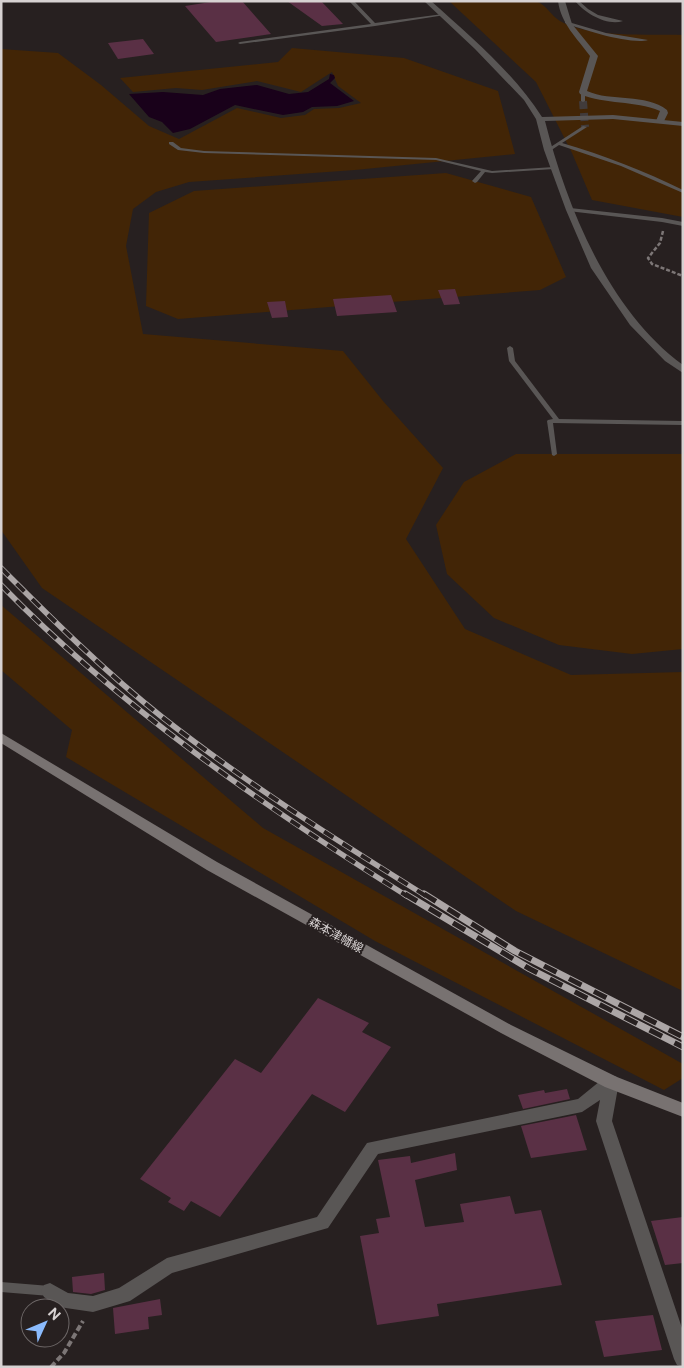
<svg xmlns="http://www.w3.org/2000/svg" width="684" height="1368" viewBox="0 0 684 1368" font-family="'Public Sans','Noto Sans JP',sans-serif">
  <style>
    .green { fill: #422506 }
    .water { fill: #19011a }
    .building { fill: #5a3045 }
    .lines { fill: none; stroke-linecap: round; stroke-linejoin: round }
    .minor-tunnel { stroke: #413b3b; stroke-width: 8; stroke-dasharray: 8 4; stroke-linecap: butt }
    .path-far1 { stroke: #7c7676; stroke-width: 2.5; stroke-dasharray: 4 2; stroke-linecap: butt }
    .path { stroke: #7c7676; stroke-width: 4; stroke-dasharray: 6 3; stroke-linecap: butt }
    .service { fill: #595655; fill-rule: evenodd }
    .minor { fill: #595655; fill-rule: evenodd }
    .tertiary { fill: #595655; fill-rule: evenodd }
    .secondary { fill: #787271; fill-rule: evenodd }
    .rail-far1-casing { stroke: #aca6a6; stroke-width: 5.5 }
    .rail-casing { stroke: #aca6a6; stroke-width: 7 }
    .rail-far1 { stroke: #272020; stroke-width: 4; stroke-dasharray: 11; stroke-linecap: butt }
    .rail { stroke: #272020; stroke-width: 5; stroke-dasharray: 14; stroke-linecap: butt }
    .labels { text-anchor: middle; stroke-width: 4; stroke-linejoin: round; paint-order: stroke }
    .street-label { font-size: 12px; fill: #d7d2d2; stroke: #272020 }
  </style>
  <rect width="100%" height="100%" fill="#272020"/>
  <!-- green -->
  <path class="green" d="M449,1H536C548,6 550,15 560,21C589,38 649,34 683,35V217L592,200L572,153L536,82Z
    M292,48L404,58L498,91L515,154L355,170L189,182L156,192L133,209L126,246L143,334L343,351L383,401L443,468L406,539L465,629L571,675L683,672V991L516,911L42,588L1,530V49L58,53L101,85L149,126L179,139L237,108L281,118L305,115L314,109L339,108L361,103L338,86L332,72L301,92L257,81L202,90L176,88L133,92L120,78L278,62Z
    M446,173L531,197L566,277L540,290L178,319L146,306L149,213L194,191Z
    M516,454H683V649L632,654L559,645L494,618L447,574L436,525L464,482Z
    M1,605L263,828L683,1064V1078L664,1090L375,941L66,757L72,730L1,670Z"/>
  <!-- water -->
  <path class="water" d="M330,74L334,75L335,78L330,83L354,101L337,106L312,107L303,112L283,115L235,105L190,129L173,133L162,122L149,117L129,94L163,92L203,95L220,89L257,85L289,94L308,92L329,79Z"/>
  <!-- building -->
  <path class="building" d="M217,1H242L271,34L216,42L185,6Z
    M287,1H321L343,24L322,26Z
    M143,39L154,54L118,59L108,43Z
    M455,289L460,304L444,305L438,290Z
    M391,295L397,312L337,316L333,299Z
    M285,301L288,317L272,318L267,302Z
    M318,998L369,1023L362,1032L391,1047L345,1112L312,1094L220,1217L191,1201L184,1211L168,1202L171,1198L140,1179L235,1059L261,1073Z
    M567,1089L570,1099L523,1109L518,1095L544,1090L545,1093Z
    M576,1115L587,1150L531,1158L521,1126Z
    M455,1153L457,1170L415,1180L425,1227L464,1222L460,1204L510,1196L515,1214L541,1210L562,1285L437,1304L439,1316L377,1325L360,1236L379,1233L376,1219L390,1217L378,1160L410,1156L411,1163Z
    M683,1217V1263L665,1265L651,1221Z
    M104,1273L105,1290L91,1294L73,1292L72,1277Z
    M160,1299L162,1315L148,1317L149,1329L115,1334L113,1308Z
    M653,1315L662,1350L604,1357L595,1321Z"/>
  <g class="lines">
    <!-- minor-tunnel -->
    <path class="minor-tunnel" d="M583,101L585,127"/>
    <!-- path-far1 -->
    <path class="path-far1" d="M663,231L660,243L648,258L652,264L683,276"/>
    <!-- path -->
    <path class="path" d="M51,1367L64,1353L83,1321"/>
    <!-- service -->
    <path class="service" d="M349,1H354L375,23L443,14L445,15L375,26L240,44L238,43L240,42L371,24Z
      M575,1H579L588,9L598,15L623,21C607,26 586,14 575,1Z
      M565,21L606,33L648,40C632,45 583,30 565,23Z
      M581,91L585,92V101L583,102L581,101Z
      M583,126L587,127L562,143C604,155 644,171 683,190V193L621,166L559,145L550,151L546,150Z
      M169,142H173L181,148L204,151L436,158L492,171L554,167L556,168L554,169L492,173L485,172L477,182L475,183L472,181L481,171L436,160L204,153L178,150L169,144Z
      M570,208L662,218L683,222V226L662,222L568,211V209Z
      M510,346L513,348L515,361L559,419L683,421V425L553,423L557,454L554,456L552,455L547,421L548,420L553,419L509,361L507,348Z
      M1,1282L50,1286L54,1288L55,1291L54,1294L50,1296L1,1292Z"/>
    <!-- minor -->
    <path class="minor" d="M558,1H565L572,24L598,56L587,91C611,102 646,93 667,110L668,113L663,123L656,121L660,111C634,100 606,105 580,94L579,92L590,56C577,38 561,24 558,1Z
      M611,1075L617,1077L619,1082L612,1121L683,1331V1367L677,1365L674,1359L596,1121L600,1100L582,1112L378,1154L328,1228L172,1273L130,1301L93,1312L59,1307L44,1297L41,1291L44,1285L50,1283L68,1293L93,1296L119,1288L167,1258L317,1217L367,1143L578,1099L605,1077Z"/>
    <!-- tertiary -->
    <path class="tertiary" d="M424,1H431C471,37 513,72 542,117L613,115L683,122V126L613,119L545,121C567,208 609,311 683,365V373L665,361L630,325L591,268L566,210L544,150L536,119L524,100L475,49Z"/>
    <!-- secondary -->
    <path class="secondary" d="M1,733L217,862L511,1025L617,1077L683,1103V1117L605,1087L501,1033L207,870L1,743Z"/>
    <!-- rail-far1 casing -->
    <g class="rail-far1-casing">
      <path id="rail-far1" d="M1,568C53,620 105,672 162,717C246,783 336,840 426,896
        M1,585C121,708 262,805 407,896"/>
    </g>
    <!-- rail casing -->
    <g class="rail-casing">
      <path id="rail" d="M405,894L530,969L683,1047
        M424,894L515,951L683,1037"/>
    </g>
    <!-- rail-far1 -->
    <use href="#rail-far1" class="rail-far1"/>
    <!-- rail -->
    <use href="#rail" class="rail"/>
  </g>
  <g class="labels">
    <!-- street labels -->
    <g class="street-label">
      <text transform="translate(336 935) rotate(29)" y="4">森本津幡線</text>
    </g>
  </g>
  <!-- border -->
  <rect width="684" height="1368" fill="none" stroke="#d7d2d2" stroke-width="5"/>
  <!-- north arrow -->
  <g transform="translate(45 1323) rotate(46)"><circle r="24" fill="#272020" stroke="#6d6767"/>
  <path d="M0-4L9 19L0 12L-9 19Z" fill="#8abafc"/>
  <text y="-8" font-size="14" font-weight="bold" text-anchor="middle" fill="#d7d2d2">N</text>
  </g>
</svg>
